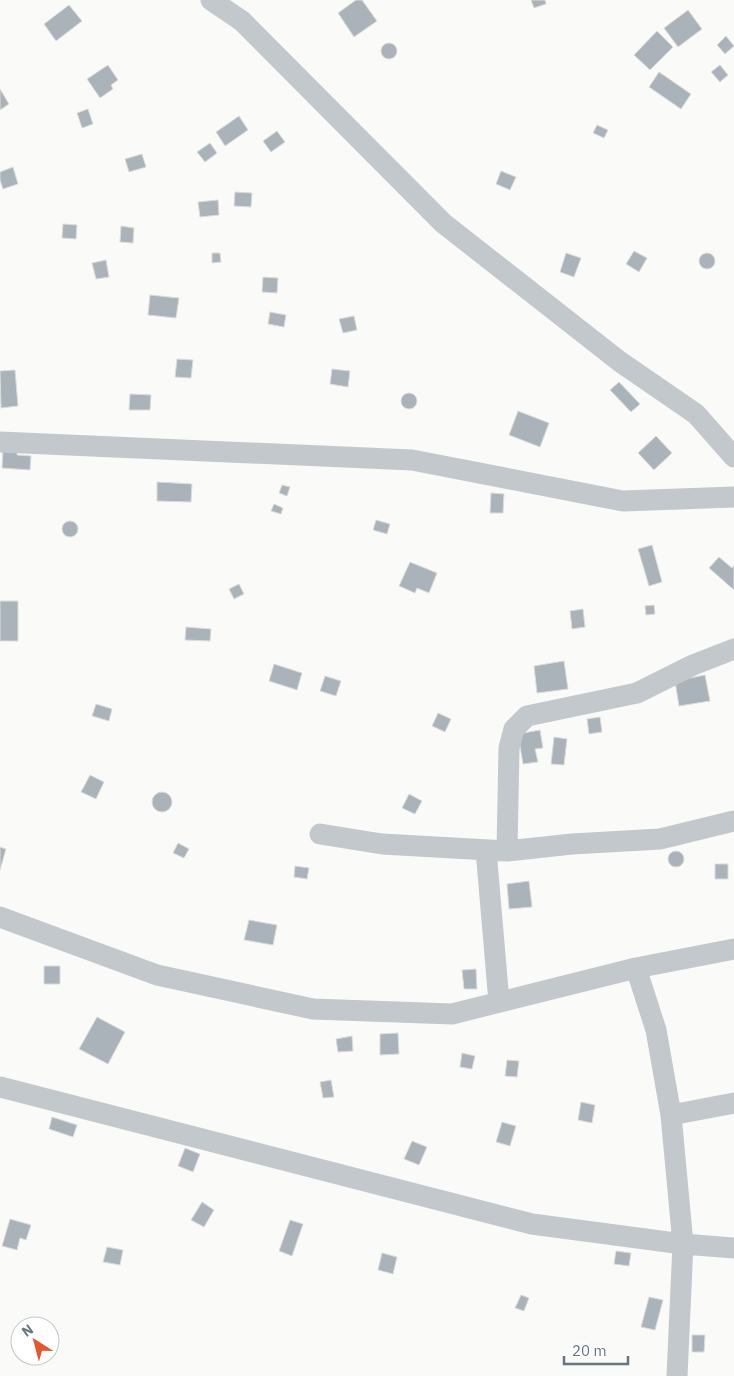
<svg xmlns="http://www.w3.org/2000/svg" width="734" height="1376" viewBox="0 0 734 1376" font-family="'IBM Plex Sans',sans-serif">
  <style>
    .building { fill: #aab3b9; stroke: #dcdcda }
    .lines { fill: none; stroke-linecap: round; stroke-linejoin: round }
    .minor { stroke: #c3c8cc; stroke-width: 21 }
  </style>
  <rect width="100%" height="100%" fill="#fafaf8"/>
  <!-- building -->
  <path class="building" d="M356,0H362L377,21L354,37L338,13Z
    M531,0H545L546,4L534,8Z
    M69,5L82,21L56,41L44,24Z
    M688,10L702,29L678,47L664,28Z
    M657,31L673,47L650,70L634,55Z
    M726,36L734,46L725,54L717,45Z
    M381 51a8 8 0 1 1 16 0a8 8 0 1 1-16 0Z
    M108,65L118,80L111,85L113,89L100,98L87,79Z
    M720,65L728,75L720,82L711,72Z
    M659,72L691,94L681,109L649,87Z
    M0,89L9,104L0,110Z
    M88,109L93,124L82,128L77,113Z
    M239,116L248,130L225,146L216,132Z
    M597,125L608,130L604,138L593,133Z
    M277,131L285,142L271,152L263,141Z
    M210,143L217,153L205,162L197,152Z
    M142,154L146,167L129,172L125,159Z
    M13,167L18,184L3,189L0,180V172Z
    M501,171L516,177L510,190L496,184Z
    M235,192L252,193L251,207L234,206Z
    M218,200L219,215L200,217L198,202Z
    M63,224L77,225L76,239L62,238Z
    M121,226L134,228L133,243L120,242Z
    M634,251L647,258L639,272L626,264Z
    M212,253H220L221,262L212,263Z
    M566,253L581,258L574,277L560,272Z
    M699 261a8 8 0 1 1 16 0a8 8 0 1 1-16 0Z
    M106,260L109,277L96,279L92,263Z
    M263,277L278,278L277,293L262,292Z
    M150,295L179,298L176,318L148,315Z
    M270,312L286,315L284,327L268,324Z
    M354,316L357,330L343,333L339,319Z
    M177,359L193,360L191,378L175,377Z
    M332,369L350,371L348,387L330,384Z
    M15,370L18,406L1,408L0,371Z
    M619,382L640,404L631,412L610,390Z
    M401 401a8 8 0 1 1 16 0a8 8 0 1 1-16 0Z
    M130,394L151,395L150,410H129Z
    M518,411L549,423L540,447L509,435Z
    M656,436L672,453L654,470L638,453Z
    M3,449L17,450V455L31,456L30,470L2,468Z
    M157,482L192,484L191,502L157,501Z
    M282,485L290,487L287,496L279,493Z
    M491,493L504,494L503,513H490Z
    M274,504L283,508L281,514L271,511Z
    M376,520L390,524L387,534L373,530Z
    M62 529a8 8 0 1 1 16 0a8 8 0 1 1-16 0Z
    M652,545L662,582L649,586L638,549Z
    M719,557L732,568L734,565V590L709,568Z
    M410,562L437,573L429,593L417,588L415,593L399,586Z
    M239,584L244,594L234,599L229,589Z
    M0,601H18V641H0Z
    M654,605L655,614L646,615L645,606Z
    M583,609L585,627L572,629L570,611Z
    M186,627L211,629L210,641L185,640Z
    M564,661L568,689L537,693L534,666Z
    M274,664L302,673L297,690L269,681Z
    M705,675L710,701L679,706L675,681Z
    M325,676L341,681L336,696L320,691Z
    M96,704L112,709L109,721L92,716Z
    M438,713L451,719L445,732L432,726Z
    M600,717L602,732L589,734L587,719Z
    M540,730L543,748L535,749L538,762L523,764L518,734Z
    M554,737L567,739L564,765L551,764Z
    M90,775L104,782L96,799L81,792Z
    M152 802a10 10 0 1 1 20 0a10 10 0 1 1-20 0Z
    M409,794L422,801L415,814L402,808Z
    M178,843L189,849L184,858L173,853Z
    M0,847L6,849L0,870Z
    M668 859a8 8 0 1 1 16 0a8 8 0 1 1-16 0Z
    M715,864H728V879H715Z
    M295,866L309,868L307,879L294,877Z
    M529,881L532,907L509,909L507,884Z
    M249,920L277,925L273,945L244,940Z
    M44,966H60V984H44Z
    M476,969L477,989H464L462,970Z
    M97,1017L125,1032L108,1064L79,1049Z
    M398,1033L399,1054L380,1055V1034Z
    M352,1036L353,1051L338,1052L336,1039Z
    M462,1053L475,1056L472,1069L460,1067Z
    M507,1060L519,1061L517,1077L505,1076Z
    M331,1080L334,1097L323,1098L320,1082Z
    M581,1102L595,1105L592,1123L578,1120Z
    M52,1117L77,1125L73,1137L49,1129Z
    M502,1122L516,1126L510,1146L496,1142Z
    M412,1141L427,1147L419,1165L404,1159Z
    M185,1148L200,1154L193,1172L178,1166Z
    M202,1202L214,1210L204,1227L191,1220Z
    M10,1219L31,1225L26,1240L20,1238L17,1250L2,1246Z
    M290,1220L303,1224L292,1256L279,1251Z
    M107,1247L123,1250L120,1265L103,1262Z
    M616,1251L631,1253L629,1266L614,1264Z
    M382,1253L397,1257L393,1274L378,1270Z
    M521,1295L529,1298L524,1311L515,1308Z
    M649,1297L663,1300L655,1330L641,1327Z
    M692,1335H705L704,1352H692Z"/>
  <g class="lines">
    <!-- minor -->
    <path class="minor" d="M211,0L242,21L443,223L619,361L696,414L734,457
      M0,442L412,460L623,501L734,497
      M320,834L382,844L507,851L572,844L660,839L734,821
      M486,850L499,1002
      M507,851L509,748L514,729L527,716L637,693L693,665L734,649
      M0,917L157,975L313,1009L452,1014L636,968L656,1030L671,1115L683,1244L677,1376
      M636,968L734,949
      M0,1087L532,1224L683,1244L734,1248
      M671,1115L734,1103"/>
  </g>
  <!-- north arrow -->
  <g transform="translate(35 1341) rotate(324)"><circle r="24" fill="#ffffff" stroke="#c1c8cd"/>
  <path d="M0-4L9 19L0 12L-9 19Z" fill="#e4572e"/>
  <text y="-8" font-size="14" font-weight="bold" text-anchor="middle" fill="#657683">N</text>
  </g>
  <!-- scale -->
  <path d="M564 1356v8h64v-8" fill="none" stroke="#657683" stroke-width="2.5"/>
  <text x="572" y="1356" font-size="15" fill="#657683" stroke="#ffffff" stroke-width="4" paint-order="stroke">20 m</text>
</svg>
